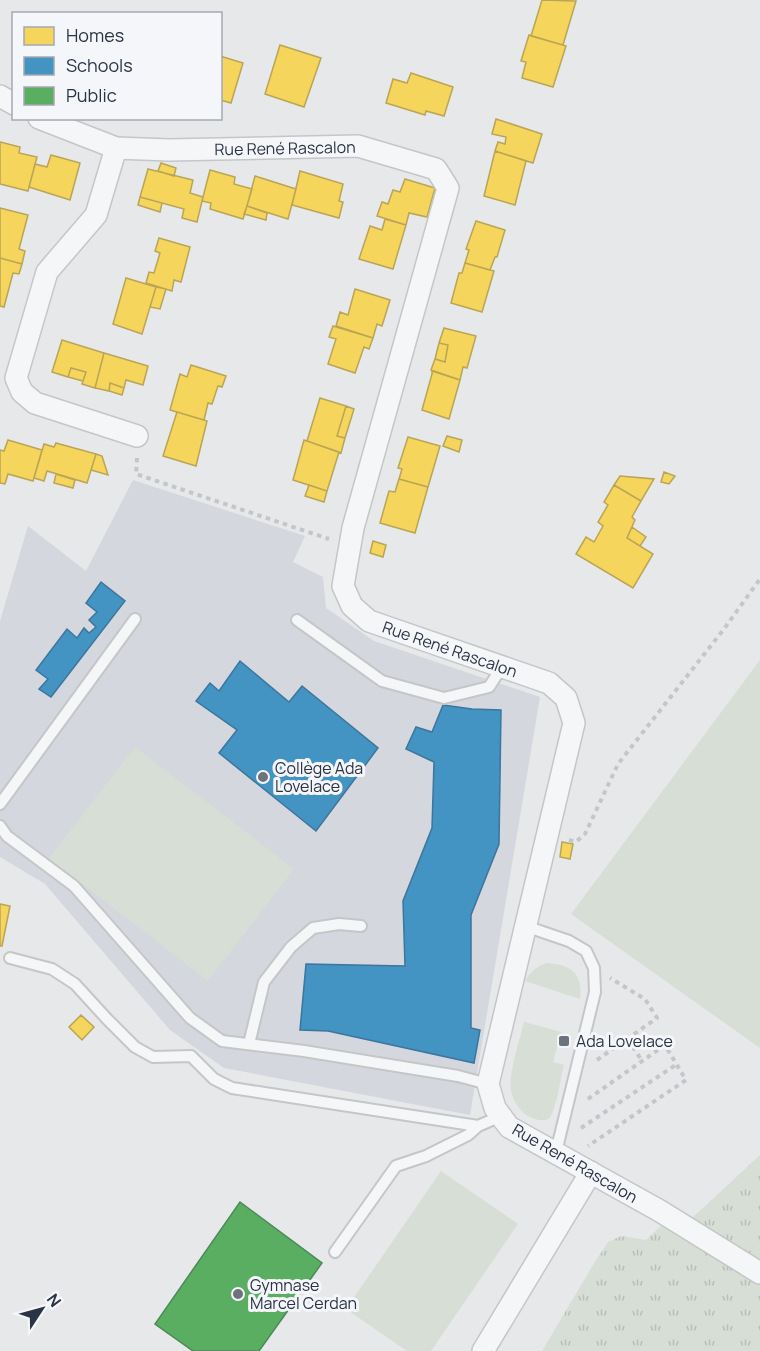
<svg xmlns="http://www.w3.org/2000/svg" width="760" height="1351" viewBox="0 0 760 1351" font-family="Manrope,sans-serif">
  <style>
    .built { fill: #d4d7dd }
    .grass { fill: #d6ded6 }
    .park { fill: url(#park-tufts) }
    .homes { fill: #f6d55c; stroke: #b9a555; stroke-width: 1.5 }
    .schools { fill: #4393c3; stroke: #3c769d; stroke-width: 1.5 }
    .public { fill: #5aae61; stroke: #4c8959; stroke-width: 1.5 }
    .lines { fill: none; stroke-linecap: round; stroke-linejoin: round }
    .lane-casing { stroke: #c4c6c8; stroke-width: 14 }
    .street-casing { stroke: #c4c6c8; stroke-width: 24 }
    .path { stroke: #c5c6ca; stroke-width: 4; stroke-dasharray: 4.5 4.5; stroke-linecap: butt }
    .lane { stroke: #f5f6f7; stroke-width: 10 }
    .street { stroke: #f5f6f7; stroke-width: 21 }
    .poi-dot { fill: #6c737f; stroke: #f4f6f9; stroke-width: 2 }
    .labels { text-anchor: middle; stroke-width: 6; stroke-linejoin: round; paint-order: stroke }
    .street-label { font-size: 16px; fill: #2b3445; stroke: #f4f6f9 }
    .poi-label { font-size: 16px; fill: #2b3445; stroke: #f4f6f9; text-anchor: start }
  </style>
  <defs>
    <pattern id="park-tufts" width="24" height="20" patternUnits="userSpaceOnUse" patternTransform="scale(1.5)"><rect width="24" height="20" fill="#d6ded6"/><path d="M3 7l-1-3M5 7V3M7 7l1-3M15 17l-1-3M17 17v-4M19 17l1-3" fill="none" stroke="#b8bfb9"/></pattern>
  </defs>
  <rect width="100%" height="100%" fill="#e6e8ea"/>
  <!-- built -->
  <path class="built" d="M133,480L305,536L293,562L323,577L326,608L374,641L540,697L470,1115L224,1068L170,1030L45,884L0,857V621L28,526L86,571Z"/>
  <!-- grass -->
  <path class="grass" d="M760,660V1048L571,914Z
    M135,747L294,869L208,981L49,858Z
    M547,963C571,965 583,973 580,999L525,981C530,972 537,966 547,963Z
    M524,1022L561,1032L553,1062L564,1065C561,1075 556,1114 548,1119C543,1122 535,1119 530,1117C521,1113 513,1101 511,1091C508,1075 520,1039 524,1022Z
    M441,1171L518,1224L431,1351H407L346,1309Z"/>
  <!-- park -->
  <path class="park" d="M760,1155V1351H542L593,1265L608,1242L621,1236L646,1240L663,1224L690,1220Z"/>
  <!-- homes -->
  <path class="homes" d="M542,0L576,1L563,45L531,36Z
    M529,35L566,46L553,87L522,78L526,62L521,61Z
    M280,45L321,58L304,107L265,94Z
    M220,56L243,63L231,103L220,100Z
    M411,73L453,87L444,116L426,111L425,115L386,103L393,79L407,83Z
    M496,119L542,134L533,163L495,151L498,142L505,144L506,137L492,134Z
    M0,142L20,147L19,153L37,157L28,191L0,184Z
    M495,151L526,161L515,205L484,196Z
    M51,155L80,163L70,200L29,187L35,164L47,167Z
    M161,163L176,168L174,176L158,171Z
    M148,169L193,180L190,193L203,197L197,222L182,218L184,209L140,197Z
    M210,170L235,177L234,184L252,189L243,219L210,209L211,203L202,201Z
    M300,171L343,184L339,201L343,202L339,218L292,205Z
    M255,176L296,189L288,219L247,206Z
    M405,179L435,188L427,217L409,213L406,225L377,216L382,202L388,204L393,190L400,192Z
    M140,197L162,203L160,212L138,205Z
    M247,206L267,213L266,220L244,214Z
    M0,208L28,215L19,249L25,251L22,264L0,258Z
    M385,219L406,225L393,269L359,259L370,226L382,230Z
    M476,221L505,230L497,257H495L490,270L465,263L469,250L466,249Z
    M159,238L190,247L181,282L174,280L172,291L146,283L149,272L154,273L160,253L155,251Z
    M0,258L22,264L19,274L13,273L4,307L0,306Z
    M465,263L494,271L482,312L451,303L459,273H462Z
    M126,278L156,287L142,334L113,324Z
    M156,287L166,289L160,309L150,307Z
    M355,289L390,300L382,326L377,324L373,338L336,326L340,312L348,315Z
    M333,326L373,338L369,349L364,347L355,373L328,364L336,339L329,337Z
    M444,328L476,336L467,368L463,367L460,380L431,370L435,359L445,362L448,345L439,343Z
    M62,340L104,353L95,388L82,384L86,372L71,368L68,377L52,372Z
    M439,343L448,345L445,362L435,359Z
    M104,353L148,366L143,385L126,380L124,388L110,383L109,391L95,388Z
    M191,365L226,376L222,387L218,386L212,404L208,403L204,420L170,410L180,374L187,377Z
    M71,368L86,372L83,381L68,377Z
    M432,371L460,380L449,419L422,410L432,374Z
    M110,383L124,388L122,395L109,391Z
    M320,398L346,406L337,436L345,438L341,453L307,441Z
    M346,406L354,409L345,438L337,436Z
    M177,412L207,421L196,466L163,456Z
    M447,436L462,440L459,452L443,446Z
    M408,437L440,446L428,487L399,479L402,469L398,468Z
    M8,440L42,450L33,481L8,474L5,484L0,483V450L4,451Z
    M304,440L339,452L327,491L293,480Z
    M56,443L96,454L87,483L47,471L44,481L34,478L44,444L54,447Z
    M96,454L102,456L108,475L91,470Z
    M664,472L675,476L669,484L661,482Z
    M56,474L75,480L73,488L54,483Z
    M620,476L654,479L641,501L614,485Z
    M399,479L428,487L415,533L380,523L389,491L395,492Z
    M309,485L327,491L324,502L305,496Z
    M614,485L641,501L632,517L635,520L627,538L653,554L633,588L576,554L586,537L594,542L603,526L598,522L608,505L604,502Z
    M632,527L646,537L640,546L627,538Z
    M373,541L386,545L383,557L370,553Z
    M562,842L573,844L570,859L560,857Z
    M0,904L10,906L2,946H0Z
    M81,1015L94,1027L82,1040L69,1027Z"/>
  <!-- schools -->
  <path class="schools" d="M101,582L125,601L51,697L39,689L48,679L36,670L67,629L77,638L84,628L89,633L96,627L89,620L97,612L86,603Z
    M240,661L289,702L302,686L378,748L316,831L219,753L237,730L196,701L210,683L219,691Z
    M443,705L472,709L501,710L499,844L471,915V1028L480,1030L474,1063L328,1031L300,1030L306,964L405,966L403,901L432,828L434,762L406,749L416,727L432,732Z"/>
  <!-- public -->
  <path class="public" d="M240,1202L322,1263L259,1351H193L155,1324Z"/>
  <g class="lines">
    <!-- lane casing -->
    <g class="lane-casing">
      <path id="lane" d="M297,620L382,681L444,698L489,687L502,667
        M0,804L135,619
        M0,826L7,836L74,886L190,1018L222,1041L304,1051L458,1076L488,1084
        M525,926L569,941L586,951L594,968L595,992L556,1152
        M10,958L52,969L75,984L107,1019L135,1047L153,1057L191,1056L214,1079L232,1088L478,1126L501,1116
        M249,1044L264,982L291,947L313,928L339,924L361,926
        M335,1252L396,1166L426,1156L468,1135L478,1126"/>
    </g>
    <!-- street casing -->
    <g class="street-casing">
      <path id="street" d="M0,96L14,104
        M39,118L116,148L169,150L358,146L436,169L448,188L353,528L343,586L352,606L369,621L549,683L566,698L574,723L488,1084L495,1108L509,1127L660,1211L760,1273
        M116,148L96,215L47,272L16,378L22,392L35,403L137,436
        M483,1351L591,1172"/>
    </g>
    <!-- path -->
    <path class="path" d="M137,458L136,474L329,539
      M569,840L576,842L585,834L618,764L724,629L760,579
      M628,1039L642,1061
      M597,1060L657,1018L645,999L610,978
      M588,1099L665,1045L686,1080L588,1146
      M581,1128L677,1064"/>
    <!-- lane -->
    <use href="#lane" class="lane"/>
    <!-- street -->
    <use href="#street" class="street"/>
  </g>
  <!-- markers -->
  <g class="poi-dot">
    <circle cx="263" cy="777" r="6"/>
    <rect x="558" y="1035" width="12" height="12" rx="3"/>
    <circle cx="238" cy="1294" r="6"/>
  </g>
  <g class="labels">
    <!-- street labels -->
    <g class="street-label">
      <text transform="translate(285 148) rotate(-1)" y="6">Rue René Rascalon</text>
      <text transform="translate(450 649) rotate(19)" y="6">Rue René Rascalon</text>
      <text transform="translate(575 1163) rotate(30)" y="6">Rue René Rascalon</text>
    </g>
    <!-- poi labels -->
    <g class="poi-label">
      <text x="275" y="774">Collège Ada<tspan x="275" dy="18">Lovelace</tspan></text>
      <text x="576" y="1047">Ada Lovelace</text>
      <text x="250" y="1291">Gymnase<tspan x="250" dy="18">Marcel Cerdan</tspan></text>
    </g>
  </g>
  <!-- legend -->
  <rect x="12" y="12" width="210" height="108" fill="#f4f6f9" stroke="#a4a8b1" stroke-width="1.5"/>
  <rect x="24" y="27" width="30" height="18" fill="#f6d55c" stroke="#a4a8b1" stroke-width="1.5"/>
  <text x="66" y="42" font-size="18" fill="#2b3445">Homes</text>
  <rect x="24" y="57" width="30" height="18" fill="#4393c3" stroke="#a4a8b1" stroke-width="1.5"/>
  <text x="66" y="72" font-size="18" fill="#2b3445">Schools</text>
  <rect x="24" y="87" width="30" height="18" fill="#5aae61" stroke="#a4a8b1" stroke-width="1.5"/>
  <text x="66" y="102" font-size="18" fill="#2b3445">Public</text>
  <!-- north arrow -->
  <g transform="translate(42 1309) rotate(54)" stroke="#f4f6f9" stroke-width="4.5" paint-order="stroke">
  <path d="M0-4.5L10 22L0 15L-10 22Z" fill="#2b3445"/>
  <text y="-9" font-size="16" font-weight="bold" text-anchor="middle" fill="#2b3445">N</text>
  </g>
</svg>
